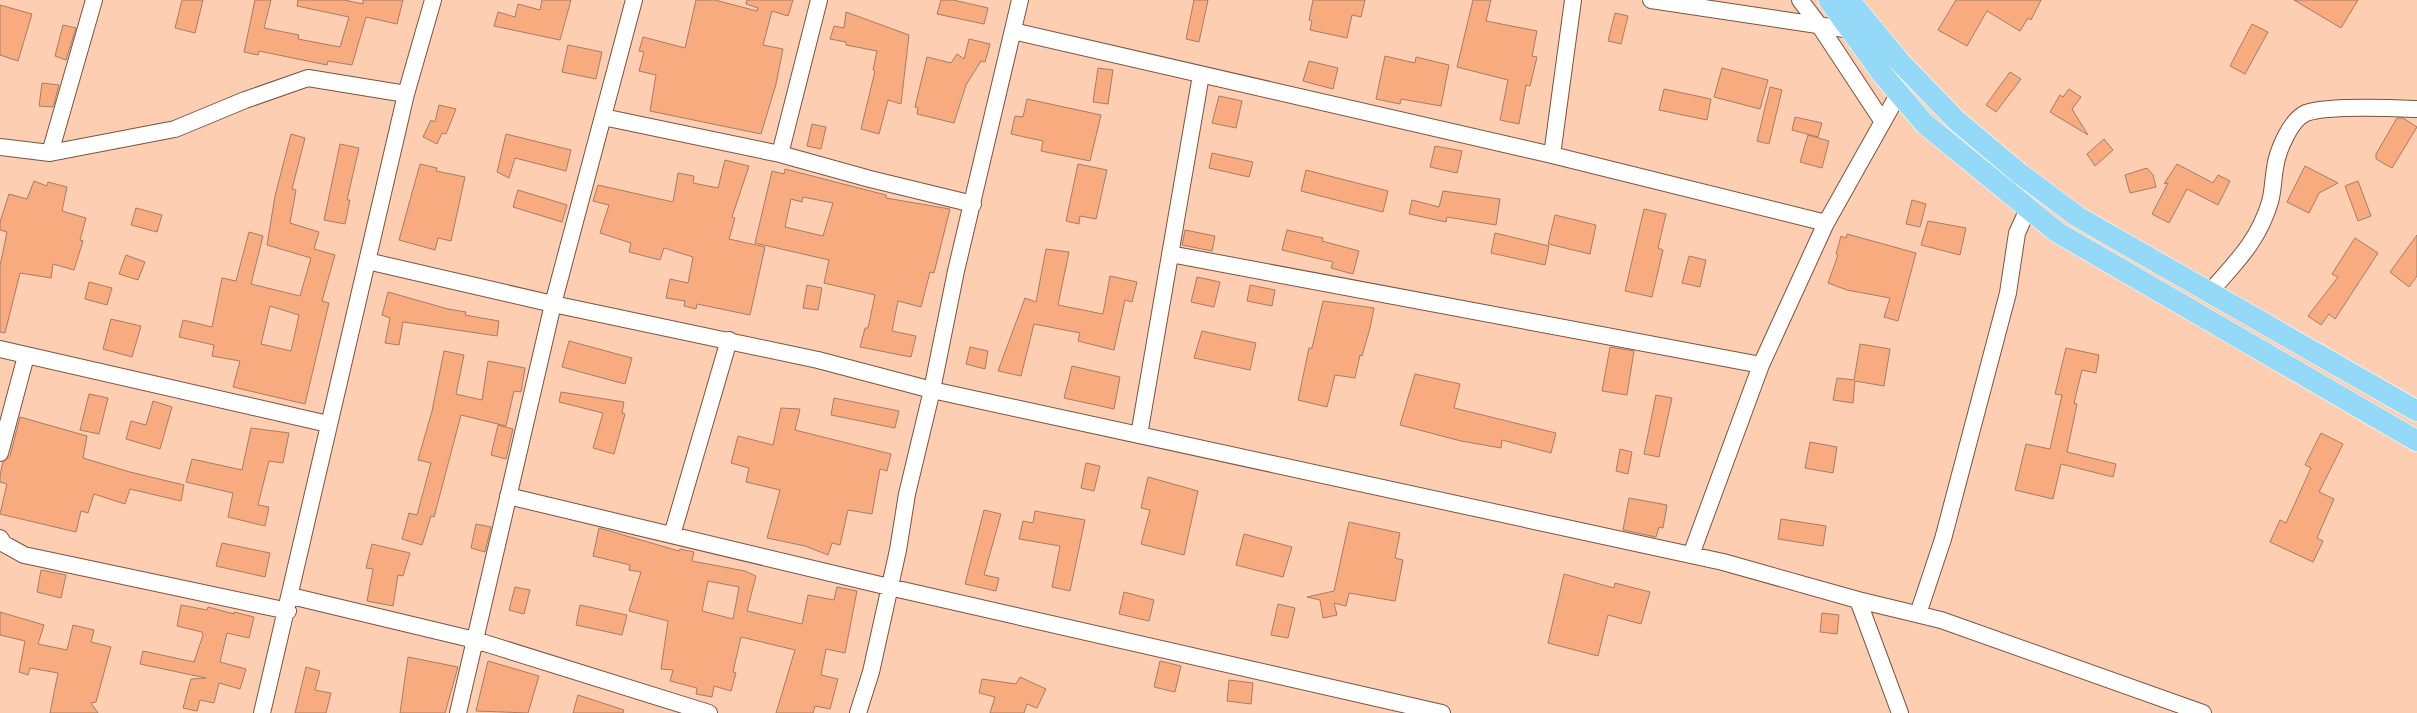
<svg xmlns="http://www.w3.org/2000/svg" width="2417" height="713" viewBox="0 0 2417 713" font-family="'Nunito Sans',sans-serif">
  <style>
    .building { fill: #f7ab7f; stroke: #a87c63; fill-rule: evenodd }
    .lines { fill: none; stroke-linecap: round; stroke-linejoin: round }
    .minor-casing { stroke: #7c533c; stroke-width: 18 }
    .major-casing { stroke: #fff; stroke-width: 22 }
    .minor { stroke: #fff; stroke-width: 16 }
    .major { stroke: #94d9f8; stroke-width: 21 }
  </style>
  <rect width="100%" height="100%" fill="#feceb3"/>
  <!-- building -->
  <path class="building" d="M182,0H203L195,33L175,28Z
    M255,0H271L264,28L299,35L298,39L340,47L349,17L297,6L298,0H344L363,4V0H403L397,24L366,17L352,65L328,61L327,65L259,51L258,55L244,52Z
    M542,0H571L560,40L494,26L498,12L515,17L518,4L540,10Z
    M696,0H715L757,11L758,8L746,4L747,0H793L788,16L772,11L763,45L783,49L776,84L761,134L650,111L656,75L639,71L644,52L639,51L643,37L685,48Z
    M941,0H953L988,8L984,24L937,14Z
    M1194,0H1208L1199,42L1186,39Z
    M1313,0H1365L1361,17L1352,15L1347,38L1310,30L1312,21L1309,20Z
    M1473,0H1491L1486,21L1537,31L1532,56L1537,57L1530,86L1526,85L1519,124L1500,120L1508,80L1457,67Z
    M1956,0H2041L2031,20L2028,18L2020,31L1987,11L1967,46L1938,30Z
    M2294,0H2358L2341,28Z
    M0,5L32,14L18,61L0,55Z
    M846,12L909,35L901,104L888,100L879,134L861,129L875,71L873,70L877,51L846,45V42L830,39L834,26L844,28Z
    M1615,13L1628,16L1621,44L1608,41Z
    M2252,24L2268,32L2245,74L2230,66Z
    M63,25L76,28L66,60L55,56Z
    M969,39L990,44L985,62L981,61L966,85L954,123L917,114L918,108L915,107L927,57L951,63L957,54L964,59Z
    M568,45L602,52L596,79L562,72Z
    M1385,56L1415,63L1416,57L1449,65L1441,106L1401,99L1400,104L1376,99Z
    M1309,61L1338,68L1333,89L1303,81Z
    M1098,68L1113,70L1108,104L1093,102Z
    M1722,68L1768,80L1760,109L1714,97Z
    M2010,72L2021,79L1996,112L1986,105Z
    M42,83L59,85L53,107L39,106Z
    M1770,87L1782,90L1769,144L1757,141Z
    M1664,89L1711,99L1707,120L1659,110Z
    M2069,89L2081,97L2072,109L2088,135L2050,112L2060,95L2063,97Z
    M1219,96L1242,101L1236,128L1212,123Z
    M1027,99L1101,115L1090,161L1041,151L1043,141L1011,134L1015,116L1023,117Z
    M439,105L456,109L446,134L442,133L437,144L423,137L431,120L435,122Z
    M1795,117L1822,123L1818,137L1792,130Z
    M2397,118H2403L2417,127L2392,168L2376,159V154Z
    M812,124L826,127L821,149L807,146Z
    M291,134L305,138L292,189L296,190L290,223L319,232L314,249L335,255L322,301L329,303L305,404L233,387L240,361L212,356L214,345L179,337L183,320L212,327L222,278L236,281L249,232L263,236L251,284L300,296L311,258L267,245L275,196ZM270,306L299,315L291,351L261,344Z
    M506,134L571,150L566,171L515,158L509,178L497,172Z
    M1808,135L1829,141L1822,168L1800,162Z
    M2104,139L2113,150L2095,166L2087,154Z
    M340,144L359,148L347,200H350L345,224L324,220Z
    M1435,146L1462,151L1457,173L1430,167Z
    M1212,153L1253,162L1249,177L1209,168Z
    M725,160L749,166L732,217L735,218L729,239L765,247L750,315L697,304L696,309L684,306L685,301L666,298L670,279L688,283L693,257L664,248L660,260L629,252L631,243L600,233L609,205L593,201L598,185L673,202L678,173L694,176L693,183L718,188Z
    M420,164L437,168L436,171L465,177L451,241L438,238L435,250L399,240Z
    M1078,164L1107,170L1096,219L1080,216L1079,224L1066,221Z
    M2177,164L2213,183L2218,175L2230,181L2218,205L2187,189L2169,223L2152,214L2168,183L2164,184Z
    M2305,166L2338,183L2319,193L2309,213L2287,202Z
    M2147,168L2153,175L2156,187L2130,193L2125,175Z
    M785,169L886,195V198L950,209L934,273L930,272L921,307L898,301L892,331L916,336L911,357L860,347L865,328H868L875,295L824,283L829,260L755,243L772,171L784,174ZM803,197L833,203L823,236L785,227L791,199L802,202Z
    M1306,170L1388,191L1383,212L1301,191Z
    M34,181L47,186L48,182L67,187L62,211L86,218L80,240L83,241L74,270L53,264L51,278L20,273L5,333L0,332V266L7,232L0,230V222L9,194L27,199Z
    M2358,181L2371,216L2358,221L2345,186Z
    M518,190L567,205L562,222L513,207Z
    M1443,191L1500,199L1496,225L1447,217L1446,222L1409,214L1412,200L1439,207Z
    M1912,200L1926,204L1920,227L1906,224Z
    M136,208L162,215L157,232L131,225Z
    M1644,209L1666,214L1658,248L1663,250L1652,297L1625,291Z
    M1555,215L1596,225L1590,254L1548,244Z
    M1928,221L1966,228L1960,255L1921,245Z
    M1185,230L1215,236L1212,251L1182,245Z
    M1287,230L1323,238L1322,241L1359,251L1353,274L1331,268L1333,262L1282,250Z
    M1495,233L1549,246L1545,265L1491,253Z
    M1847,234L1916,253L1898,321L1884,317L1890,298L1847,290L1828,283L1838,255L1836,254L1841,236L1846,238Z
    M2417,235V276L2409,287L2390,272Z
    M2355,238L2378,253L2335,319L2329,314L2321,325L2308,316L2338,277L2332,274Z
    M1046,249L1069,252L1058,305L1103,314L1110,276L1137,282L1132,302L1125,300L1114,350L1078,341L1080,333L1034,324L1021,376L998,371L1025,298L1036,302Z
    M126,255L145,262L138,280L119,274Z
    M1689,256L1706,260L1700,287L1682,283Z
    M1197,277L1220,282L1214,307L1191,302Z
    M89,282L112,288L107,305L85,299Z
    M807,285L822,288L818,310L803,308Z
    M1250,285L1275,290L1272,306L1247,301Z
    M388,292L448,309L466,312L465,315L499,321L497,336L403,322L399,345L385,343L390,318L382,315Z
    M1323,301L1374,308L1370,328L1362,356L1360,355L1355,378L1335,375L1327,407L1298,400L1309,348H1312Z
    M111,319L141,326L132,357L103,349Z
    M1202,331L1256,343L1250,370L1194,358Z
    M569,341L632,358L625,384L562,367Z
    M1860,344L1890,349L1884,386L1855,381L1853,403L1833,400L1837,378L1854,380Z
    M970,347L988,351L985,369L966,364Z
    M1610,347L1634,351L1627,395L1602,391Z
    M2066,348L2099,355L2096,373L2082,370L2074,403L2077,404L2067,452L2116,464L2113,477L2061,464L2053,499L2015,490L2026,444L2050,449L2062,395L2055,394Z
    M444,351L464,355L456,394L482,400L488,361L525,368L521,392L514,391L506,426L461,415L434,517L431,516L422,545L402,539L409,513L417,515L431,463L418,460L432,411Z
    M1072,366L1120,377L1114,409L1064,398Z
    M1415,374L1460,384L1454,408L1556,433L1551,453L1502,440L1501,448L1461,441L1400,425Z
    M561,392L624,402L622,413L625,414L614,454L593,448L603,413L559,402Z
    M89,394L108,398L99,434L80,430Z
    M1656,395L1672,398L1659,457L1644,454Z
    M834,398L899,411L895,428L831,415Z
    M153,401L172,407L160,449L126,439L131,421L146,425Z
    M781,408L800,409L795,430L891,454L887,471L880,469L872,514L848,510L840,545L832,543L828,555L805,546L767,538L780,490L746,482L749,468L731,463L738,436L773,445Z
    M20,417L87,436L83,458L130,472L184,485L181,501L130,489L125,504L94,494L88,513L81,511L76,532L0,514L7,484L0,482V475L3,462L10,456Z
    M498,425L513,429L506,459L491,455Z
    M251,428L289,433L283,463L269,461L258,505L269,507L265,526L228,517L233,493L186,482L192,459L242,470Z
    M2321,433L2343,444L2319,492L2334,499L2317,538L2323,541L2313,562L2270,542L2280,520L2286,523L2311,468L2305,465Z
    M1810,442L1837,447L1833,473L1805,468Z
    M1620,449L1632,452L1628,474L1616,471Z
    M1086,463L1100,466L1094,491L1081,488Z
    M1148,477L1198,491L1184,555L1141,544L1150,510L1141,508Z
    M1629,498L1667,505L1663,528L1659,527L1656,537L1623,530Z
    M984,510L1001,514L984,575L999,578L996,591L965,584Z
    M1035,511L1085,520L1070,591L1052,587L1060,546L1019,539L1023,521L1033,523Z
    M1781,519L1826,526L1823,546L1778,539Z
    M1349,522L1400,533L1395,558L1403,560L1395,601L1349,593L1346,606L1334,603L1337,615L1323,618L1320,600L1307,597L1334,591Z
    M476,524L491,527L485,552L471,548Z
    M599,528L679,551L680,549L694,552L692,561L745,571L756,576L747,611L802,624L808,595L834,600L837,587L857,591L845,653L826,649L821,675L838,679L830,709L815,706L813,713H776L795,650L741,637L733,672L736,673L731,691L714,686L712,697L696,694L697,688L670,681L673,670L661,669L668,621L629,611L641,572L629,570L630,565L593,556ZM708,581L739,587L733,619L702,611Z
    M1244,534L1292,547L1283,577L1236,565Z
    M222,543L270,553L265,577L216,566Z
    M372,544L410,553L403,576L398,575L393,606L367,601L373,569L366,568Z
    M41,570L66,575L61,598L37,592Z
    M1564,574L1614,588L1615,583L1650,592L1641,624L1608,615L1598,656L1548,643Z
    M515,587L530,590L524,614L509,610Z
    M1124,592L1154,600L1149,621L1119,614Z
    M1278,604L1295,608L1288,638L1271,635Z
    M181,605L207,610L208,607L234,614V612L254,617L249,638L227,633L220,662L246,669L240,689L219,683L214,703L200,700L197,711L183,708L191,679L206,678L140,664L143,651L194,662L203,635L202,632L177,626Z
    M580,605L627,615L622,635L576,625Z
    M0,612L44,625L38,644L67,650L73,625L94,630L91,642L111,647L96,702L91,703L98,713H50L58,673L30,668L28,675L19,672L25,641L0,635Z
    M1822,613L1839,615L1837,634L1820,632Z
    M408,657L458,667L445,713H400Z
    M488,661L539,676L528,713L476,711Z
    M1160,661L1181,666L1175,692L1154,687Z
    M306,667L320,671L315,690L331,693L326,713H295Z
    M1020,677L1046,689L1037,708L1027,704L1024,713H990L995,697L979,693L982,679L1016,684Z
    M1229,680L1253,683L1251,704L1227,701Z
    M578,695L624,710L623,713H573Z"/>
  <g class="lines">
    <!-- minor casing -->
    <g class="minor-casing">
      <path id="minor" d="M1573,0L1552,155L1826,223
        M1651,0L1851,30
        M1800,0L1819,25L1883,122
        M1013,31L1552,155
        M603,117L780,154L870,179L973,204
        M0,147L50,153L175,129L245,100L308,78L406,94
        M50,153L94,0
        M780,154L819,0
        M1170,254L1761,365
        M367,261L553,304L818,360L932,390L1723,562L1858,600L1941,620L2203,713
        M2209,293C2235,263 2258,242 2270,202C2273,191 2273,180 2275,168C2277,152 2290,120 2306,113C2327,105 2393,108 2417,109
        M0,349L328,424
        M1139,435L1201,75
        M0,453L26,356
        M508,496L889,587L1442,713
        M672,535L729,340
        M0,538L4,544L24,555L288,611
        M1691,555L1761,365L1826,223L1899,93
        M291,596L475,640L709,713
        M1858,600L1900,713
        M1918,614L1943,539L2008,293L2017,233L2028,209
        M262,713L406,94L433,0
        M458,713L553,304L634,0
        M858,713L871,672L898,550L907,494L932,390L956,271L1020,0"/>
    </g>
    <!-- major casing -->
    <g class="major-casing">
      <path id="major" d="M1829,0L1883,75L1925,124L2057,232L2417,441
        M1849,0L1900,62L1956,120L2019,173L2078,217L2417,411"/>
    </g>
    <!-- minor -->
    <use href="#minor" class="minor"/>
    <!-- major -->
    <use href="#major" class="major"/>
  </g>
</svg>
